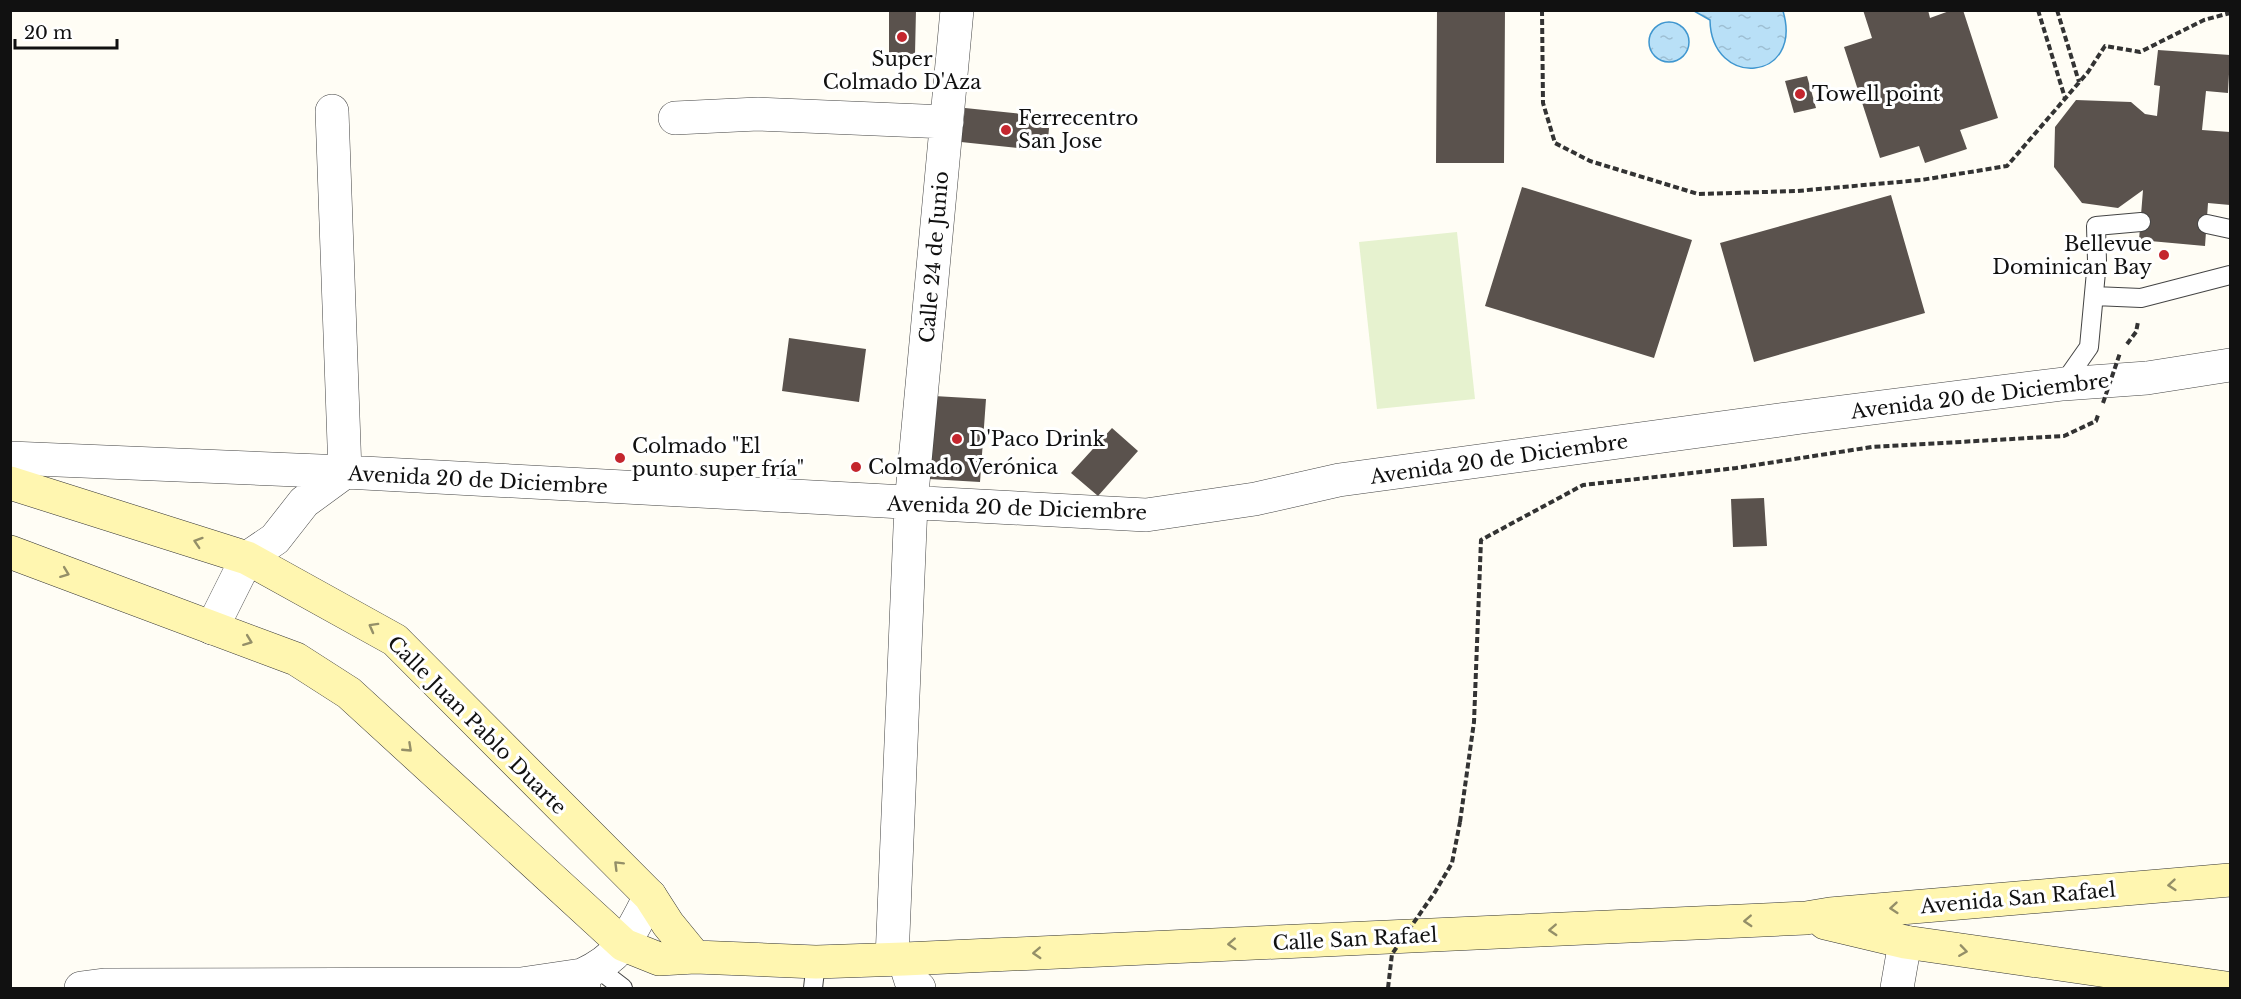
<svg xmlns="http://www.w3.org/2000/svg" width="2241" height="999" viewBox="0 0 2241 999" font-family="'Libre Baskerville',serif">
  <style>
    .pitch { fill: #e6f2cf }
    .water { fill: url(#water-ripples); stroke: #3f96cf; stroke-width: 1.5 }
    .building { fill: #5a524d }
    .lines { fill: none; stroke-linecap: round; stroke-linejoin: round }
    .lane-casing { stroke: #444; stroke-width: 20 }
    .street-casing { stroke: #444; stroke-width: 34 }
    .secondary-casing { stroke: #333; stroke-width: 34 }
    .path { stroke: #333; stroke-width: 4; stroke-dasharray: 6 3; stroke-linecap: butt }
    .lane { stroke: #fff; stroke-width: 18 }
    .street { stroke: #fff; stroke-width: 33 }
    .secondary { stroke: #fff6b0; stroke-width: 33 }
    .path-bridge { stroke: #333; stroke-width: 4; stroke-dasharray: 6 3; stroke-linecap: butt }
    .oneway { stroke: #948f68 }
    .poi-dot { fill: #c4262e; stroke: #fff; stroke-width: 2 }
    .labels { text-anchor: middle; stroke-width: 6; stroke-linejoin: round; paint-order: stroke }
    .poi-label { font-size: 20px; fill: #111; stroke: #fff; text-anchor: start }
    .street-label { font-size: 20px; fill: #111; stroke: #fff }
  </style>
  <defs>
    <pattern id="water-ripples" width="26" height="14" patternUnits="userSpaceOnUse" patternTransform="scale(1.5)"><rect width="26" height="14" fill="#b9e0f7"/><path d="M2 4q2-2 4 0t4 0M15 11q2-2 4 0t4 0" fill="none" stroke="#9ebfd3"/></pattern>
  </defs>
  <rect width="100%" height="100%" fill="#fffdf5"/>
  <!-- pitch -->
  <path class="pitch" d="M1457,232L1475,399L1377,409L1359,242Z"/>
  <!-- water -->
  <path class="water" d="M1694,11H1783C1804,82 1711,89 1710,20Z
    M1649 42a20 20 0 1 1 40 0a20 20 0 1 1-40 0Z"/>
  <!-- building -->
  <path class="building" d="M889,10H916L915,54L889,53Z
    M1437,10H1505L1504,163H1436Z
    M1863,10H1928L1930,18L1952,10H1963L1998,118L1960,130L1967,149L1925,163L1919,146L1880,158L1844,47L1872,38Z
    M2158,50L2230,55L2228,93L2206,91L2202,130L2230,132V205L2208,203L2205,246L2139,240L2143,190L2118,208L2082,203L2054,167L2055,127L2076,100L2131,102L2145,114L2157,116L2160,86L2154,85Z
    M1807,76L1816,108L1794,113L1785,81Z
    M965,108L1050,117L1047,151L961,142Z
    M1522,187L1692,240L1654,358L1485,306Z
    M1891,195L1925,313L1754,362L1720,243Z
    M789,338L866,349L859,402L782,391Z
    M934,396L986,399L980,482L929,479Z
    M1112,428L1138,451L1098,496L1071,473Z
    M1764,498L1767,546L1733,547L1731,499Z"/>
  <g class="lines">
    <!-- lane casing -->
    <g class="lane-casing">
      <path id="lane" d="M2207,224L2230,229
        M2094,296L2141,298L2230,275
        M2063,384L2089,347L2097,261L2096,226L2141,222
        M597,968L623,988
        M813,988L816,962"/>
    </g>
    <!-- street casing -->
    <g class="street-casing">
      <path id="street" d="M675,118L758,114L947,122
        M10,458L345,472L1146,515L1255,499L1339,480L1802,417L2063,384L2147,378L2230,365
        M212,628L247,558L275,539L304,502L345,472L332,111
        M892,959L911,504L957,10
        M904,959L911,981L919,988
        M81,988L104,985L521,984L582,975
        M584,988L582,975C622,957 631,933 650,896
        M1897,988L1905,942"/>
    </g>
    <!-- secondary casing -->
    <g class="secondary-casing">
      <path id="secondary" d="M10,483L247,558L395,640L650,896L668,924L695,957
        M10,552L296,659L349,693L624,945L659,959L695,957L816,962L904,959L1806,918L1830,914L2230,880
        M1825,923L1905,942L2226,988"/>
    </g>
    <!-- path -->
    <path class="path" d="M1542,10L1543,103L1555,143L1590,161L1698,194L1797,191L1921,180L2007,166L2088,72L2105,46L2140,52L2204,20L2230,13
      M2038,10L2065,98
      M2057,10L2079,82
      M2127,344L2136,332L2138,322
      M1460,822L1474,722L1481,540L1583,485L1736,468L1872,447L2064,436L2096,421L2098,415"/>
    <!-- lane -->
    <use href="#lane" class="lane"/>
    <!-- street -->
    <use href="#street" class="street"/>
    <!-- secondary -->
    <use href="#secondary" class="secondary"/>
    <!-- path-bridge -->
    <path class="path-bridge" d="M2103,403L2120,353
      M1388,988L1392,954L1435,892L1452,863L1460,822"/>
  </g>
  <!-- one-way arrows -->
  <defs><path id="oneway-chevron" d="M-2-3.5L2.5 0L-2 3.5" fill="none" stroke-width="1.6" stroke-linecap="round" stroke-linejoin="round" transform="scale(1.5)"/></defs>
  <g class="oneway">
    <use href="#oneway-chevron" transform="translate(198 542) rotate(-162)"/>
    <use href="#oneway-chevron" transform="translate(65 573) rotate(21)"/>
    <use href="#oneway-chevron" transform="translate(373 627) rotate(-151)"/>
    <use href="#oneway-chevron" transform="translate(248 641) rotate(21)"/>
    <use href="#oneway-chevron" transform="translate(408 748) rotate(43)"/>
    <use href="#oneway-chevron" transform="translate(618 865) rotate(-135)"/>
    <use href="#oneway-chevron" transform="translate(2172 885) rotate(175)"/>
    <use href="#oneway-chevron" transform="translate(1894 908) rotate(175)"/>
    <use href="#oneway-chevron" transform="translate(1748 921) rotate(177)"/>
    <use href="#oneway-chevron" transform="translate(1553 930) rotate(177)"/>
    <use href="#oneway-chevron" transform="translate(1232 944) rotate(177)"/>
    <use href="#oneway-chevron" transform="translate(1963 951) rotate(8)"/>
    <use href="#oneway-chevron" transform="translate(1037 953) rotate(177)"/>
  </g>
  <!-- markers -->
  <g class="poi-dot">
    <circle cx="902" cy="37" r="6"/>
    <circle cx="1800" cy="94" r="6"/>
    <circle cx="1006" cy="130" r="6"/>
    <circle cx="2164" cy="255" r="6"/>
    <circle cx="957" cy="439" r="6"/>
    <circle cx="620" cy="458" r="6"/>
    <circle cx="856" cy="467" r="6"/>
  </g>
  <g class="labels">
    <!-- poi labels -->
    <g class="poi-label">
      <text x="902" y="66" text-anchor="middle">Super<tspan x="902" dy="23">Colmado D'Aza</tspan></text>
      <text x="1812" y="101">Towell point</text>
      <text x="1018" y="125">Ferrecentro<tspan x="1018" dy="23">San Jose</tspan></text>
      <text x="2152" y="251" text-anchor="end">Bellevue<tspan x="2152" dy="23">Dominican Bay</tspan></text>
      <text x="969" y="446">D'Paco Drink</text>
      <text x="632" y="453">Colmado "El<tspan x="632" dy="23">punto super fría"</tspan></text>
      <text x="868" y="474">Colmado Verónica</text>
    </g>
    <!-- street labels -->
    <g class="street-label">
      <text transform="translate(934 257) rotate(-85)" y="7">Calle 24 de Junio</text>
      <text transform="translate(1980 396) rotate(-7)" y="7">Avenida 20 de Diciembre</text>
      <text transform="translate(1499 459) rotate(-8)" y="7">Avenida 20 de Diciembre</text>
      <text transform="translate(478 480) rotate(3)" y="7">Avenida 20 de Diciembre</text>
      <text transform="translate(1017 508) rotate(2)" y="7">Avenida 20 de Diciembre</text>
      <text transform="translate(477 725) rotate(45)" y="7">Calle Juan Pablo Duarte</text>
      <text transform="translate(2018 898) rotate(-5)" y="7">Avenida San Rafael</text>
      <text transform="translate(1355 939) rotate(-3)" y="7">Calle San Rafael</text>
    </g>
  </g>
  <!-- border -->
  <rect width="2241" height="999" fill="none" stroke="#111111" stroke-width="24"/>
  <!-- scale -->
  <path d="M15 39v9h102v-9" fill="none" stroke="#111111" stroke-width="3"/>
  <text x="24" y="39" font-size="18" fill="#111111" stroke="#ffffff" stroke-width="4.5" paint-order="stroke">20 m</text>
</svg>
